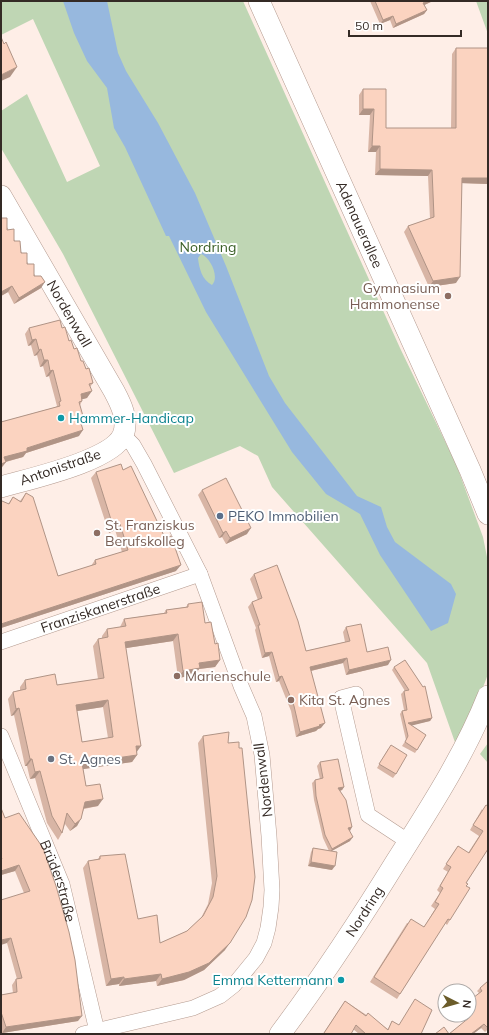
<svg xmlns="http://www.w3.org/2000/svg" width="489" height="1035" viewBox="0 0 489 1035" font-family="Mulish,sans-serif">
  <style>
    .green { fill: #bfd6b4 }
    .water { fill: #97b8de; fill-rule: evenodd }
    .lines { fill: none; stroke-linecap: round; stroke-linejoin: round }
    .street-casing { stroke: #b49b90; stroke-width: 16 }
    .secondary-casing { stroke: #b49b90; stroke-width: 22 }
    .street { stroke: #fff; stroke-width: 15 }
    .secondary { stroke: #fff; stroke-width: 21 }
    .wall { fill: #d8b5a5; fill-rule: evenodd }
    .shaded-wall { fill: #b09486 }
    .building { fill: #fbd3c0; stroke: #b09486; fill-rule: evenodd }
    .education-dot { fill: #8d6e63; stroke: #fff; stroke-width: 1.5 }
    .culture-dot { fill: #0f9aa8; stroke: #fff; stroke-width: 1.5 }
    .service-dot { fill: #5c6f8a; stroke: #fff; stroke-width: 1.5 }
    .worship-dot { fill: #6b7280; stroke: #fff; stroke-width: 1.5 }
    .labels { text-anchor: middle; stroke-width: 4; stroke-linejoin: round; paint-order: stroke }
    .street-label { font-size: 14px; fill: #342a25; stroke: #fff }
    .park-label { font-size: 14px; fill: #395e25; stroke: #fff }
    .education-label { font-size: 14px; fill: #785e54; stroke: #fff; text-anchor: start }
    .culture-label { font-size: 14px; fill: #0d838f; stroke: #fff; text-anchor: start }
    .service-label { font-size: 14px; fill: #4e5e75; stroke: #fff; text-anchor: start }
    .worship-label { font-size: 14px; fill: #5b616d; stroke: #fff; text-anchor: start }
  </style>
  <rect width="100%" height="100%" fill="#feeee7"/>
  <!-- green -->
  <path class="green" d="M1,1H243L400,348L456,464L483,537L488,562V674L471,720L457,748L427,663L272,487L258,456L240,446L174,473L63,254L1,148V111L27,94L67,182L100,166L33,19L1,35Z
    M476,1H488V34Z
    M488,743V763L480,754Z"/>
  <!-- water -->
  <path class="water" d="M63,1H107L118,53L126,71L158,123L195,193L226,266L269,376L285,403L357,496L381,507L387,527L395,542L451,584L456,594L448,623L431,631L380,555L360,514L326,494L292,452L206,312L169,236H166L125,147L114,128L107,88L87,61L74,33ZM201,254C210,257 220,277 212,285C202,280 199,268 198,258Z"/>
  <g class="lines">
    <!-- street casing -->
    <g class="street-casing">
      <g id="street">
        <path id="s1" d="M1,642L200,574"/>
        <path d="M356,694L341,698L368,815L409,842"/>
        <path id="s2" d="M1,736L62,884L97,1031"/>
        <path d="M83,1034L193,1008L220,996L234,985L256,958L264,943L268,928L271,907L272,890L269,836L262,755L254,716L241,686L200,574L144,464L133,445L123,435"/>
      </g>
    </g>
    <!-- secondary casing -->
    <g class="secondary-casing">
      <g id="secondary">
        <path id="s3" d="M259,1L470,470L488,514"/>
        <path id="s4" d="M1,196L114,391C121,404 129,420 123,435C112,461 28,479 1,487"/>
        <path id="s5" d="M280,1034C322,978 360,920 397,860C430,808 465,754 488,696"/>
      </g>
    </g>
    <!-- street -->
    <use href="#street" class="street"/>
    <!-- secondary -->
    <use href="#secondary" class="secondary"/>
  </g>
  <!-- wall -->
  <path class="wall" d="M370,1H433L424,5L427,10L424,14L393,28L390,20L380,24Z
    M456,48L488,184L462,183L456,283L429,287L404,232L408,226L430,219L428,176L375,175L376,152H368L370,115H359V95L363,89L386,128H451L452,54Z
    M1,218L7,230L34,276L41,288L14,304L8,292L1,296Z
    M29,328H62L86,369L93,383L90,387L87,398L82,399V401L80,405V419L79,436L26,453L23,457L6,462L1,469V422L56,407L57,406L49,376L46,377L43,366L40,367L37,355L34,356L31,345L28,346L25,334Z
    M96,472L176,571L1,628L8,504L13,497L20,501L26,493L58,576L91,566L95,560L122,552L115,530L109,533L91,478Z
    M202,490L247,534L226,544L222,537L219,538L198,495Z
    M254,574L306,651L345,642L343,632L346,627L367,652L388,665L346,675L343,663L311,671L321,728L318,729L316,731L296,737L291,711L279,681L276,682L269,656L262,658L255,630L256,628L248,607L252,602L258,600L250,579Z
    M188,604L205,623L215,644L220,660L215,667L199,669L195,675L178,678L173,641L126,648L137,755L132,762L83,769L86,786L98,806L84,809L77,826L70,831L65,824L62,833L58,840L47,823L35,778L30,779L27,766H25L14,715L11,716L8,699L13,692L20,690V687L25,680L57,685L98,679L93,646L98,639L102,638V636L107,629L120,627L124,619L164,613L166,610L186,607ZM103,707L108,738L82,742L77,711Z
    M394,667L432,718L430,721L411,725L417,750L415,753L402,746L406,740L400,714L402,711L404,710L401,694L404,691H405L392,670Z
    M203,736L228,743L225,950L204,970L184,980L157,986L156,981L119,986V984L106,986L83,868L88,861L98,859L100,856L138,919L160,943L187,931L201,918L208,904L212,883L198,743Z
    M388,749L396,774L393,778L377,768Z
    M320,762L344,787L342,790L340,791L352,827L349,831L350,841L331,851L332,870L308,866L311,852L313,848L329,851L323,838L314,800L312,783L315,780L320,779L317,766Z
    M1,808L78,1021L2,1033L1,1030V995L13,993L12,985L16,979H17L7,943L24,893L15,871L1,875Z
    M482,809L488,849L466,883L450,920L447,925L445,923L397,999L370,982L407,923L424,927L435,909L431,906L440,893L437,890L448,872L443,869L458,846L468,853L479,836L470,830Z
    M488,981V1029L485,1032L481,1028L473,1034H435H449L467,1020L464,1015H469L479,993L477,991L480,988Z
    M345,1001L388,1029L392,1021L398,1025L421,1034H359L353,1029L351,1034H323Z"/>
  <!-- shaded-wall -->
  <path class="shaded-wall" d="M427,1H433L420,7L423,3Z
    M427,10L424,14L393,28L396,24Z
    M393,16L390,20L380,24L383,20Z
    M17,67L10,77L1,81V75Z
    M363,109H374L370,115H359Z
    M372,146H380L376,152H368Z
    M380,169L432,170L428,176L375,175Z
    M462,178H488V184L458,183Z
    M460,277L456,283L429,287L433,281Z
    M45,282L41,288L14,304L19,298Z
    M12,286L8,292L1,296V292Z
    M36,339L31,345L28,346L32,340Z
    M41,349L37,355L34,356L39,350Z
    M44,360H48L43,366L40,367Z
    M53,370L49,376L46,377L50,371Z
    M92,391L87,398L76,401L81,394Z
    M83,430L79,436L26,453L23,457L1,463L4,457L27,448Z
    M6,462L1,468V469V464Z
    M120,524L115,530L109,533L113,526Z
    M251,528L247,534L226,544L230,538Z
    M226,531L222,537L219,538L223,533Z
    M181,565L176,571L1,628V624Z
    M178,634L173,641L120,649L125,642Z
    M272,652L269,656L262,658L265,653Z
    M347,658L343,663L306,672L310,667Z
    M220,660L215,667L199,669L195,675L178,678L183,671L199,663Z
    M391,660L388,665L346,675L349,670Z
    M282,676L279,681L276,682L279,677Z
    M108,700L103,707L71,712L76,705Z
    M19,708L14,715L11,716L16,709Z
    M432,718L430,721L406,727L408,723Z
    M325,723L321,728L318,729L316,731L296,737L300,732Z
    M136,746H141L136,753Z
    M137,755L132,762L77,770L82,763Z
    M30,759H32L27,766H25Z
    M40,771L35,778L30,779L35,772Z
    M344,787L342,790L336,792L338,788Z
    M103,799L98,806L80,809L85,802Z
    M81,819L77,826L70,831L75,824Z
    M352,827L350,831L345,832L348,828Z
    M353,837L350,841L330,852L332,849Z
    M311,862L335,866L332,870L308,866Z
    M19,865L15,871L1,875V871Z
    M11,938L7,943L1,945V940Z
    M230,943L225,950L204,970L184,980L157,986L162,979Z
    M161,974L156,981L119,986L124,979Z
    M124,977L119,984L106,986L111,979Z
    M82,1016L78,1021L2,1033L6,1027Z
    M484,1024L481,1028L473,1034H471Z"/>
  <!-- building -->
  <path class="building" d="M375,1H427L423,3L427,10L396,24L393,16L383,20Z
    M1,37L4,44L6,42L17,67L1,75Z
    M456,48H488V178H462L460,277L433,281L408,226L434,217L432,170L380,169V146H372L374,109H363V89H386V128H456Z
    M1,218H7V230L14,229V241H20L21,253H27V264H34V276H41L45,282L19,298L12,286L1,292Z
    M60,320L62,328L65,327L69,341L71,340L74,349L77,348L81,361H83L86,369L89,368L93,383L89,384L92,391L81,394L82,401L79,402L83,416L79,417L83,430L27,448V451L4,457L6,462L1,464V422L60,406L59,402L61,401L53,370L50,371L48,360H44L41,349L39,350L36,339L32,340L29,328Z
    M121,464L123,470L131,466L165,538L171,536L181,565L1,624V501H2L9,504L13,497L21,502L26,493L33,497L58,576L96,564L95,560L128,550L120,524L113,526L96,472Z
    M226,478L251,528L230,538L226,531L223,533L202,490Z
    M277,565L298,621L306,651L350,641L346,627L361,624L367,652L388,647L391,660L349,670L347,658L310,667L325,723L319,725L320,726L300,732L294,706L282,676L279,677L272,652L265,653L258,625H260L252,602L262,598L254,574Z
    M202,602L205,623L211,622L215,644L218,643L220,660L199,663L200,668L183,671L178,634L125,642L141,746H136L137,755L82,763L86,786L100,784L103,799L85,802L81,819L75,824L67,813L62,833L52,816L40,771L35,772L32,759H30L19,708L16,709L13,692L26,689L25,680L55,674L57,685L104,678L98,639L108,637L107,629L126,626L124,619L167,613L166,610L188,607V604ZM108,700L113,737L82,742L76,705Z
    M405,660L423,687L425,686L432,718L408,723L426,735L417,750L405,742L408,736L402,711L407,710L404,691L409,690L394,667Z
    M229,732L228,743L239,742V748H242L255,877L252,900L246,917L230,943L209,963L189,972L162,979L161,974L124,979V977L111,979L88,861L100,859V856L125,854L138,919L157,915L160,943L187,931L203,916L213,897L217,876L203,736Z
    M391,745L407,755L396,774L379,764Z
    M338,759L344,787L338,788L346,800L352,827L348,828L353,837L332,849L325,835L316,796L315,780L323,778L320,762Z
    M486,805L488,806V849L466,883L468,884L466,886L470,888L450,920L448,919L400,994L374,977L411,919L424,927L439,904L435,902L443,888L440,886L451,867L446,864L458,846L469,853L483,831L473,825Z
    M1,808L5,818L19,813L43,848L56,886L69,932L75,960L82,1016L6,1027L1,1012V995L17,992L16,979L22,978L11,938L1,940V900L30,891L19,865L1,871V859H2L1,857Z
    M313,848L337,852L335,866L311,862Z
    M488,981V1028L484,1024L471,1034H435L444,1027L449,1034L470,1017L469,1015V1001L482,991L480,988Z
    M415,999L432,1010L421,1034H366L356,1025L351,1034H325L324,1033L345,1001L366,1016L368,1013L388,1030L392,1021L399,1025Z"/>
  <!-- markers -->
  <g class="education-dot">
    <circle cx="448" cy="296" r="4"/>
    <circle cx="97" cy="533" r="4"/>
    <circle cx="177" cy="676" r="4"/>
    <circle cx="291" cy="700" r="4"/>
  </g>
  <g class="culture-dot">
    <circle cx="61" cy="418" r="4"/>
    <circle cx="341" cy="980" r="4"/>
  </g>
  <circle class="service-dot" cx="220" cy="516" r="4"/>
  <circle class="worship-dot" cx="51" cy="759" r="4"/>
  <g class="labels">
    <!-- street labels -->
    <g class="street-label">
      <text dy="5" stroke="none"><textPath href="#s3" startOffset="245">Adenauerallee</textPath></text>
      <text dy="5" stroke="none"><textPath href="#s4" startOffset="136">Nordenwall</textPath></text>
      <text transform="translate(60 467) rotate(-19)" y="5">Antonistraße</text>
      <text dy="5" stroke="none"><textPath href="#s1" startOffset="105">Franziskanerstraße</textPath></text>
      <text transform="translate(263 780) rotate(-97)" y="5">Nordenwall</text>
      <text dy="5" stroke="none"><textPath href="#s2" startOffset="156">Brüderstraße</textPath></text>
      <text dy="5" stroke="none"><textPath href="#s5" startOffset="149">Nordring</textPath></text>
    </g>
    <!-- park labels -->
    <g class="park-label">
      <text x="208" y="252">Nordring</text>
    </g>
    <!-- education labels -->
    <g class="education-label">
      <text x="440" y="293" text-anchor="end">Gymnasium<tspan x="440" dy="16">Hammonense</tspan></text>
      <text x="105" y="530">St. Franziskus<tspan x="105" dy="16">Berufskolleg</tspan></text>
      <text x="185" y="681">Marienschule</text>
      <text x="299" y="705">Kita St. Agnes</text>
    </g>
    <!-- culture labels -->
    <g class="culture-label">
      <text x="69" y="423">Hammer-Handicap</text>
      <text x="333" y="985" text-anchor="end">Emma Kettermann</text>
    </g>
    <!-- service labels -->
    <g class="service-label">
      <text x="228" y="521">PEKO Immobilien</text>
    </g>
    <!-- worship labels -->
    <g class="worship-label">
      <text x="59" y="764">St. Agnes</text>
    </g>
  </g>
  <!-- border -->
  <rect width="489" height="1035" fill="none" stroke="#342a25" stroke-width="4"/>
  <!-- north arrow -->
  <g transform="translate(457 1003) rotate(96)"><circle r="19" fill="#ffffff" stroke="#aeaaa8"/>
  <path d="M0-3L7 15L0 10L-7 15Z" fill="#6b5c2a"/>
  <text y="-6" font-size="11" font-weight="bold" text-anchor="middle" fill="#342a25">N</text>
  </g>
  <!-- scale -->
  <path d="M349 30v6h112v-6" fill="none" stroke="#342a25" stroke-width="2"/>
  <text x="355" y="30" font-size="12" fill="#342a25" stroke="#ffffff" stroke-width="3" paint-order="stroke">50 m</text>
</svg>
